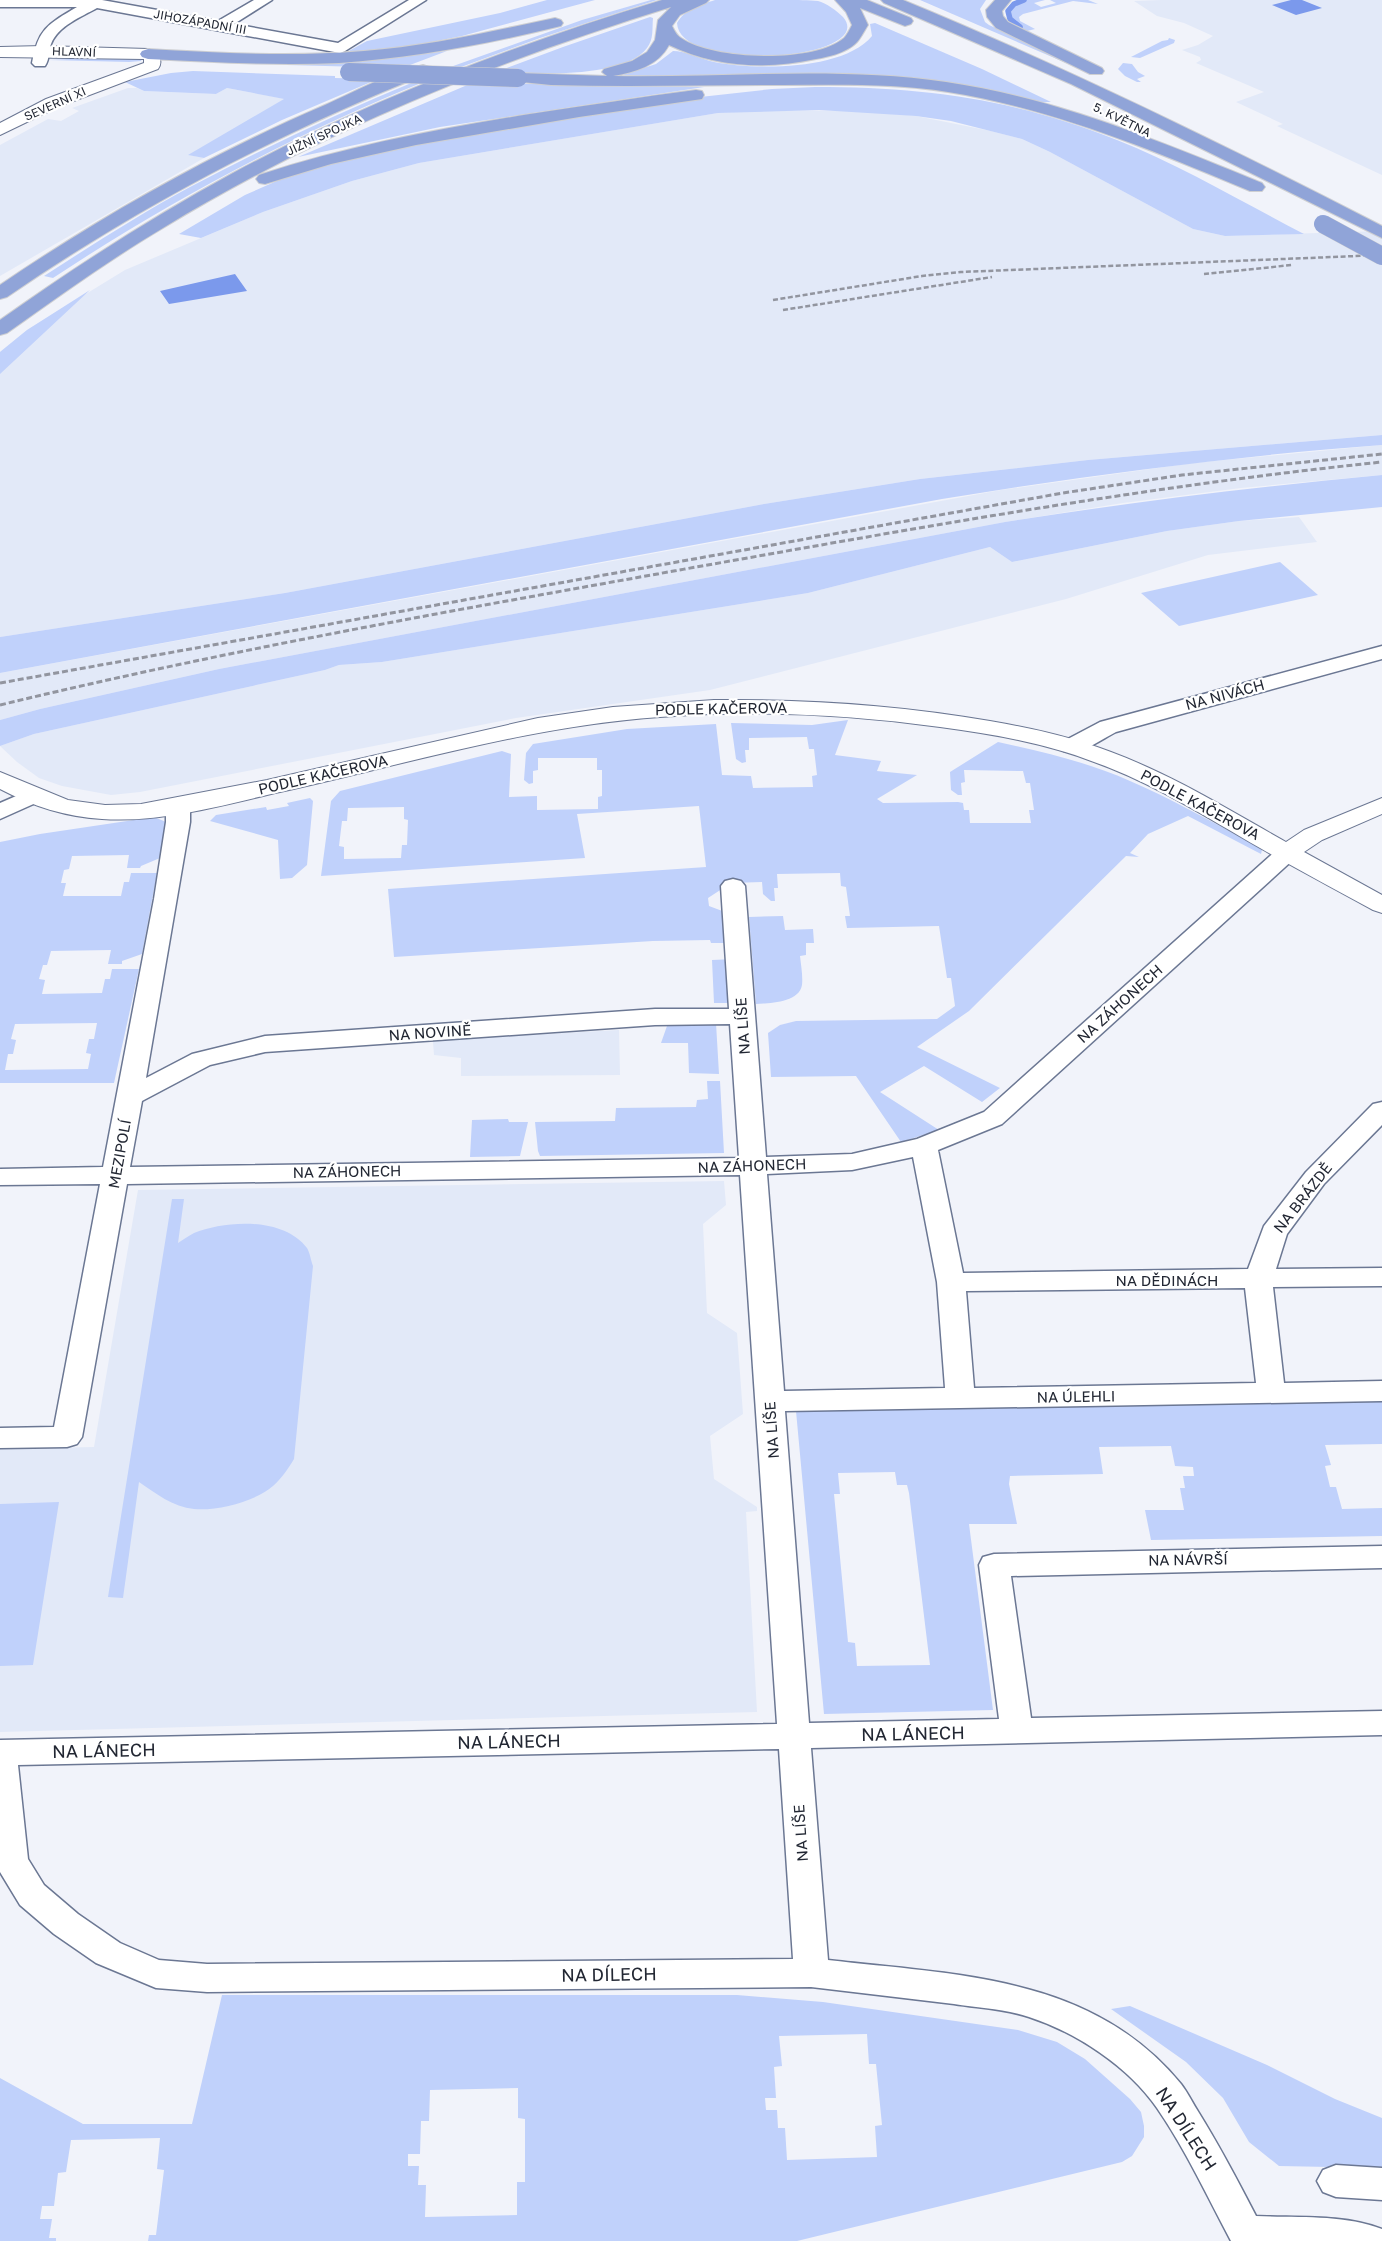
<svg xmlns="http://www.w3.org/2000/svg" width="1382" height="2241" viewBox="0 0 1382 2241" font-family="'Golos Text',sans-serif">
  <style>
    .built { fill: #e2e9f8 }
    .green { fill: #c0d1fb; fill-rule: evenodd }
    .water { fill: #7b99ec }
    .lines { fill: none; stroke-linecap: round; stroke-linejoin: round }
    .stream { stroke: #7b99ec; stroke-width: 5.5 }
    .minor-casing { stroke: #6b7793; stroke-width: 3 }
    .tertiary-casing { stroke: #6b7793; stroke-width: 2 }
    .trunk-casing { stroke: #cecfd2; stroke-width: 2 }
    .minor { fill: #fff; fill-rule: evenodd }
    .tertiary { fill: #fff; fill-rule: evenodd }
    .trunk { fill: #90a4d8; fill-rule: evenodd }
    .rail-far1 { stroke: #92959f; stroke-width: 2.5; stroke-dasharray: 5 2.5; stroke-linecap: butt }
    .rail { stroke: #92959f; stroke-width: 3; stroke-dasharray: 6 3; stroke-linecap: butt }
    .trunk-bridge-casing { stroke: #cecfd2; stroke-width: 19; stroke-linecap: butt }
    .trunk-bridge { stroke: #90a4d8; stroke-width: 18 }
    .labels { text-anchor: middle; stroke-width: 4.5; stroke-linejoin: round; paint-order: stroke }
    .far-street-label { font-size: 12px; fill: #222733; stroke: #fff }
    .street-label { font-size: 15px; fill: #222733; stroke: #fff }
    .near-street-label { font-size: 18px; fill: #222733; stroke: #fff }
  </style>
  <rect width="100%" height="100%" fill="#f1f3fa"/>
  <!-- built -->
  <path class="built" d="M1161,0H1382V175L1277,126L1283,124L1236,102L1264,92L1196,63L1201,60L1200,57L1182,50L1198,45L1213,36L1184,23L1157,16L1134,1Z
    M128,88H137L144,91L216,94L227,88L285,99L189,155L204,158L0,276V145L48,119L61,121L79,111L72,108Z
    M766,110L864,111L916,116L991,131L1022,139L1050,152L1193,229L1225,236L1382,231V435L1088,460L920,479L764,504L285,593L0,637V352L27,330L125,270L263,212L352,181L419,163L718,113Z
    M1382,445V475L1241,488L1123,503L1005,522L219,669L40,709L0,720V673L1001,490L1193,463Z
    M1299,517L1317,542L1208,555L1066,599L710,690L516,718L140,792L111,795L62,786L39,778L17,762L0,746L34,734L325,670L339,665L382,662L808,593L990,547L1012,562L1167,531L1239,521Z
    M619,1030L620,1075L461,1076V1058L434,1055L433,1042V1040Z
    M724,1181L726,1205L703,1224L707,1313L737,1333L743,1414L710,1436L714,1479L757,1507V1511L746,1512L757,1712L0,1732V1449L94,1447L138,1190Z"/>
  <!-- green -->
  <path class="green" d="M547,0H595L462,36L416,45L345,53L367,41L500,13Z
    M651,0H657L540,38L453,70H442L582,20Z
    M715,0C739,0 763,0 787,0C797,0 809,0 818,1C826,3 837,11 843,17C879,59 680,76 677,23C685,9 700,5 715,0Z
    M920,0H986L980,9L985,22L989,25L1069,62L1066,63Z
    M1020,0H1045L1034,3L1041,7L1056,3L1050,0H1088L1098,4L1073,1L1023,14L1019,17L1020,21L1035,29L1027,31C1018,28 1008,21 1010,8Z
    M650,17L653,18C652,28 654,39 647,48C624,79 532,74 496,72L563,47Z
    M875,23L982,69L1051,102H1038L978,88L622,75L656,64L673,51C685,51 701,59 714,62C754,70 843,71 872,36L870,24Z
    M1169,38L1175,40L1174,43L1140,58L1131,57L1162,41L1168,40Z
    M447,51L402,68L287,65L288,64L367,61Z
    M72,56L142,58L141,61L129,62L48,60L70,59Z
    M1123,63L1132,64L1138,72L1145,76L1137,79L1141,82H1137L1125,76L1118,69Z
    M193,71L335,76V78L378,79L282,120L204,158L188,155L284,99L227,88L216,94L144,91L125,82L171,73Z
    M416,81H426C295,134 171,200 53,278L44,276C92,245 140,214 190,187C263,148 339,113 416,81Z
    M472,83L704,87L440,127L298,157Z
    M815,87C925,87 1014,99 1117,140C1182,166 1246,204 1304,234L1225,236L1193,229L1050,152L1022,139L951,121L916,116L819,110L718,113L419,163L352,181L263,212L201,238L179,234L245,195L295,173L384,149L691,98L772,89Z
    M90,290L0,374V352L27,330Z
    M1382,435V445C1234,456 1088,475 942,499L0,673V637L285,593L764,504L920,479L1088,460Z
    M1382,475V507L1239,521L1167,531L1012,562L990,547L808,593L382,662L339,665L325,670L34,734L0,746V720L40,709L219,669L1005,522C1131,502 1256,487 1382,475Z
    M1280,562L1318,595L1179,626L1141,593Z
    M848,720L835,755L881,761L877,771L917,775L877,799L883,803L958,802L963,803L964,810H969L970,823H1031L1029,810H1034L1030,783H1026L1023,771L964,770L965,782L961,783L962,795H958L951,790L950,772L998,742C1043,752 1088,762 1130,781C1172,799 1212,822 1252,843L1262,850L1261,854L1188,816L1148,834L1130,853L1139,857L1126,856L969,1011L917,1047L1000,1088L982,1102L924,1066L880,1092L939,1130L901,1142L856,1076L771,1077L768,1033L780,1025L796,1021L937,1019L955,1006L951,978H947L939,926L847,928L845,916H850L846,887L841,886L840,873L777,874L778,888H774L775,901H771L763,894L762,882L731,883L708,898L709,906L733,915L734,943H711L710,940L653,941L394,957L388,889L706,867L699,806L577,814L585,858L321,876L331,801L340,791L502,751L511,754L509,797L537,796V810L598,809V797L602,796V770H597V758H538V770L533,771V783L529,784L524,780L526,753L533,744L627,729L716,724L722,775L751,776L753,788L813,787L812,776L817,775L814,749H809L807,737L749,738V750H745L746,762L742,763L736,759L731,723L812,725ZM404,807V819L408,820L407,845H402L401,858L344,859V847L339,846L342,821H347L348,808Z
    M310,798L313,801L307,865L292,878L280,879L278,840L210,821L216,815L266,807L267,810L289,806L287,803Z
    M154,817L166,822L160,858L141,866L140,868H127L129,855L72,856L69,869L64,870L61,883H66L63,896H121L124,882H129L131,873H157L142,954L122,961V964H108L111,950L51,951L47,965H43L39,979L45,980L42,994L102,993L105,979H110L112,969H139L114,1083H0V842L40,834ZM97,1023L94,1039H89L86,1053L91,1054L88,1069L5,1070L8,1054H13L16,1040L11,1039L15,1024Z
    M783,916L785,930L813,929L814,943H806V955L800,956C801,965 803,976 802,985C799,1003 769,1003 756,1004L749,917Z
    M735,959L732,1003H714L712,960Z
    M716,1023L719,1074L689,1073L688,1043H661L667,1026Z
    M707,1081H720L724,1153L540,1156L538,1151L535,1122L615,1121L616,1108L696,1107L697,1100L708,1099Z
    M508,1119L509,1122H528L520,1156L470,1157L472,1120Z
    M172,1199H184L178,1243C183,1240 188,1236 194,1233C226,1220 284,1217 307,1248C310,1253 311,1261 313,1266L294,1459C288,1469 282,1478 273,1486C254,1502 218,1511 194,1509C173,1507 155,1493 139,1482L123,1598L108,1597Z
    M1382,1397V1444L1325,1445L1331,1465L1325,1466L1330,1487H1336L1342,1509L1382,1508V1536L1151,1540L1145,1510H1184L1180,1488H1185L1183,1476H1194L1193,1467L1175,1466L1171,1446L1099,1447L1103,1474L1010,1476L1009,1484L1017,1524H969L993,1710L824,1714L796,1411L801,1408ZM895,1472L897,1485H907L909,1493L930,1665L857,1666L855,1643L848,1642L834,1494H840L838,1473Z
    M59,1502L33,1665L0,1666V1504Z
    M222,1995H737L823,2002L1018,2030L1057,2042L1085,2059L1130,2099L1141,2112L1144,2126V2137L1132,2156L1122,2162L797,2241H148L149,2235H156L164,2170L157,2169L160,2138L71,2140L66,2172L58,2173L54,2206H42L40,2219H52L49,2238H56V2241H0V2078L83,2124H192ZM867,2034L869,2064H876L882,2125L875,2126L877,2157L787,2160L785,2128H778L777,2110H766L765,2098H776L774,2067L782,2066L779,2036ZM518,2088V2118L525,2119V2182H517V2215L425,2217L426,2185H418L419,2166H408V2154H420L421,2121H429L430,2090Z
    M1130,2006L1267,2065L1335,2099L1382,2118V2168L1279,2166L1249,2142L1223,2098L1186,2062L1111,2009Z"/>
  <!-- water -->
  <path class="water" d="M1291,0H1302L1322,8L1296,15L1272,5Z
    M235,274L247,291L169,304L160,291Z"/>
  <g class="lines">
    <!-- stream -->
    <path class="stream" d="M1020,27L1010,19L1008,11L1014,4L1024,0"/>
    <!-- minor casing -->
    <g class="minor-casing">
      <path id="minor" d="M0,0H102L218,21L254,0H272L234,24L338,43L409,0H426L345,51L340,53L97,8C81,17 58,26 51,44C48,51 50,59 45,66H35L32,63C38,29 48,24 77,7H0Z
        M1382,646V659L1116,732C1100,740 1082,755 1064,751L1061,746L1064,741L1100,722Z
        M30,790L38,792L41,797L38,802L0,819V803Z
        M178,799L186,801L190,806V822L146,1078L192,1054L265,1036L655,1009H729L721,886L725,881L733,879L741,881L745,886L766,1157L852,1154L917,1139L984,1112L1279,848L1287,846L1295,848L1299,853L1295,858L1002,1124L938,1150L963,1273L1248,1269L1264,1226L1306,1172L1373,1104L1382,1102V1125L1324,1184L1287,1234L1276,1269L1382,1268V1286L1273,1287L1284,1383L1382,1381V1401L785,1411L809,1723L999,1719L979,1565L983,1557L994,1554L1382,1546V1568L1011,1576L1031,1718L1382,1711V1735L811,1748L828,1960C956,1975 1092,1975 1181,2084C1188,2093 1193,2104 1199,2113C1220,2147 1238,2181 1256,2216C1297,2218 1343,2214 1382,2229V2241H1231C1207,2196 1186,2150 1157,2108C1129,2067 1076,2032 1029,2017C1005,2009 979,2008 954,2004C907,1998 859,1993 811,1987L207,1992L156,1988L96,1963L54,1934L20,1905L0,1872V1740L777,1724L740,1175L127,1184L82,1437L77,1444L67,1447L0,1448V1428L54,1427L100,1184L0,1185V1169L103,1167L154,899L166,822V806L170,801ZM730,1024L739,1158L130,1167L142,1101L210,1065L265,1052L655,1025ZM913,1157L937,1282L945,1388L784,1391L767,1174L852,1170ZM1245,1288L1256,1383L974,1388L966,1291ZM779,1749L793,1959L207,1964L159,1960L120,1943L78,1914L44,1885L28,1859L18,1765Z
        M1336,2165L1382,2168V2200L1336,2197L1323,2192L1317,2181L1323,2170Z"/>
    </g>
    <!-- tertiary casing -->
    <g class="tertiary-casing">
      <path id="tertiary" d="M43,46L148,49C158,52 164,60 158,69L58,107L0,135V123L46,99L144,63V59L0,57V47Z
        M714,700C806,699 899,705 990,721C1031,728 1072,737 1111,752C1173,775 1229,810 1286,842L1304,830L1382,798V814L1322,840L1304,852L1382,895V913L1373,910C1335,889 1297,869 1260,848C1206,817 1153,783 1094,762C1045,743 992,734 940,727C847,714 753,710 660,717C530,726 406,764 280,792C223,805 161,823 102,819C66,817 32,806 0,789V772L68,800L105,805L141,804L267,780L538,718L613,707Z"/>
    </g>
    <!-- trunk casing -->
    <g class="trunk-casing">
      <path id="trunk" d="M662,0H709L706,3L680,15L672,26C674,30 677,36 681,38C712,60 814,64 844,38C847,35 850,29 852,25L846,12L835,0H867L911,18L913,21L911,24L905,26L860,8L868,25C864,31 860,40 855,44C845,53 828,57 816,59C766,70 714,67 669,45C658,66 635,72 613,76C724,78 836,66 946,82C1056,98 1159,141 1262,183L1265,187L1262,191H1250C1152,150 1054,109 948,92C893,83 838,85 782,85C705,85 628,87 551,85L512,81L510,78L512,75L518,73L607,76L602,72L604,69L632,61L647,52L655,40L658,20L671,7C494,62 322,131 163,228C109,260 58,297 7,333L0,335V320C75,267 152,217 233,173C369,100 514,45 662,0Z
        M881,0H903C1066,67 1225,145 1382,226V238L1071,84L884,3Z
        M995,0H1011L1002,11L1003,16L1008,22L1102,68L1104,71L1102,74H1090L996,28L987,17L986,10Z
        M555,18L561,20L563,23L561,26C488,44 413,58 339,63C275,66 211,62 148,59L142,57L140,54L142,51L148,49C220,53 292,57 364,51C429,46 492,31 555,18Z
        M423,65L429,67L431,70L429,73C277,134 141,205 7,297L0,299V285C103,215 211,154 325,105C356,91 389,73 423,65Z
        M696,90L702,91L704,95L702,99L579,117L416,145L331,164L265,184L259,183L256,179L259,175C347,146 438,129 530,114C585,106 640,97 696,90Z"/>
    </g>
    <!-- minor -->
    <use href="#minor" class="minor"/>
    <!-- tertiary -->
    <use href="#tertiary" class="tertiary"/>
    <!-- trunk -->
    <use href="#trunk" class="trunk"/>
    <!-- rail-far1 -->
    <path class="rail-far1" d="M1204,274L1292,265
      M773,300L922,276L961,272L1382,255
      M783,310L992,277"/>
    <!-- rail -->
    <path class="rail" d="M0,683L1063,493L1182,475L1382,454
      M0,705C227,650 456,610 685,569C917,528 1148,486 1382,462"/>
    <!-- trunk-bridge casing -->
    <g class="trunk-bridge-casing">
      <path id="trunk-bridge" d="M349,72L518,78
        M1323,224L1382,256"/>
    </g>
    <!-- trunk-bridge -->
    <use href="#trunk-bridge" class="trunk-bridge"/>
  </g>
  <g class="labels">
    <!-- far-street labels -->
    <g class="far-street-label">
      <text transform="translate(200 22) rotate(10)" y="4">JIHOZÁPADNÍ III</text>
      <text transform="translate(74 52) rotate(2)" y="4">HLAVNÍ</text>
      <text transform="translate(55 104) rotate(-24)" y="4">SEVERNÍ XI</text>
      <text transform="translate(1122 120) rotate(26)" y="4">5. KVĚTNA</text>
      <text transform="translate(324 135) rotate(-25)" y="4">JIŽNÍ SPOJKA</text>
    </g>
    <!-- street labels -->
    <g class="street-label">
      <text transform="translate(1225 695) rotate(-15)" y="5">NA NIVÁCH</text>
      <text transform="translate(721 709) rotate(-1)" y="5">PODLE KAČEROVA</text>
      <text transform="translate(323 775) rotate(-13)" y="5">PODLE KAČEROVA</text>
      <text transform="translate(1200 805) rotate(28)" y="5">PODLE KAČEROVA</text>
      <text transform="translate(1120 1004) rotate(-42)" y="5">NA ZÁHONECH</text>
      <text transform="translate(743 1026) rotate(-94)" y="5">NA LÍŠE</text>
      <text transform="translate(430 1033) rotate(-4)" y="5">NA NOVINĚ</text>
      <text transform="translate(120 1154) rotate(-80)" y="5">MEZIPOLÍ</text>
      <text transform="translate(752 1166) rotate(-2)" y="5">NA ZÁHONECH</text>
      <text transform="translate(347 1172) rotate(-1)" y="5">NA ZÁHONECH</text>
      <text transform="translate(1303 1198) rotate(-52)" y="5">NA BRÁZDĚ</text>
      <text x="1167" y="1286">NA DĚDINÁCH</text>
      <text transform="translate(1076 1397) rotate(-1)" y="5">NA ÚLEHLI</text>
      <text transform="translate(772 1430) rotate(-94)" y="5">NA LÍŠE</text>
      <text transform="translate(1188 1560) rotate(-1)" y="5">NA NÁVRŠÍ</text>
      <text transform="translate(801 1833) rotate(-94)" y="5">NA LÍŠE</text>
    </g>
    <!-- near-street labels -->
    <g class="near-street-label">
      <text transform="translate(913 1734) rotate(-1)" y="6">NA LÁNECH</text>
      <text transform="translate(509 1742) rotate(-1)" y="6">NA LÁNECH</text>
      <text transform="translate(104 1751) rotate(-1)" y="6">NA LÁNECH</text>
      <text transform="translate(609 1975) rotate(-1)" y="6">NA DÍLECH</text>
      <text transform="translate(1186 2129) rotate(57)" y="6">NA DÍLECH</text>
    </g>
  </g>
</svg>
